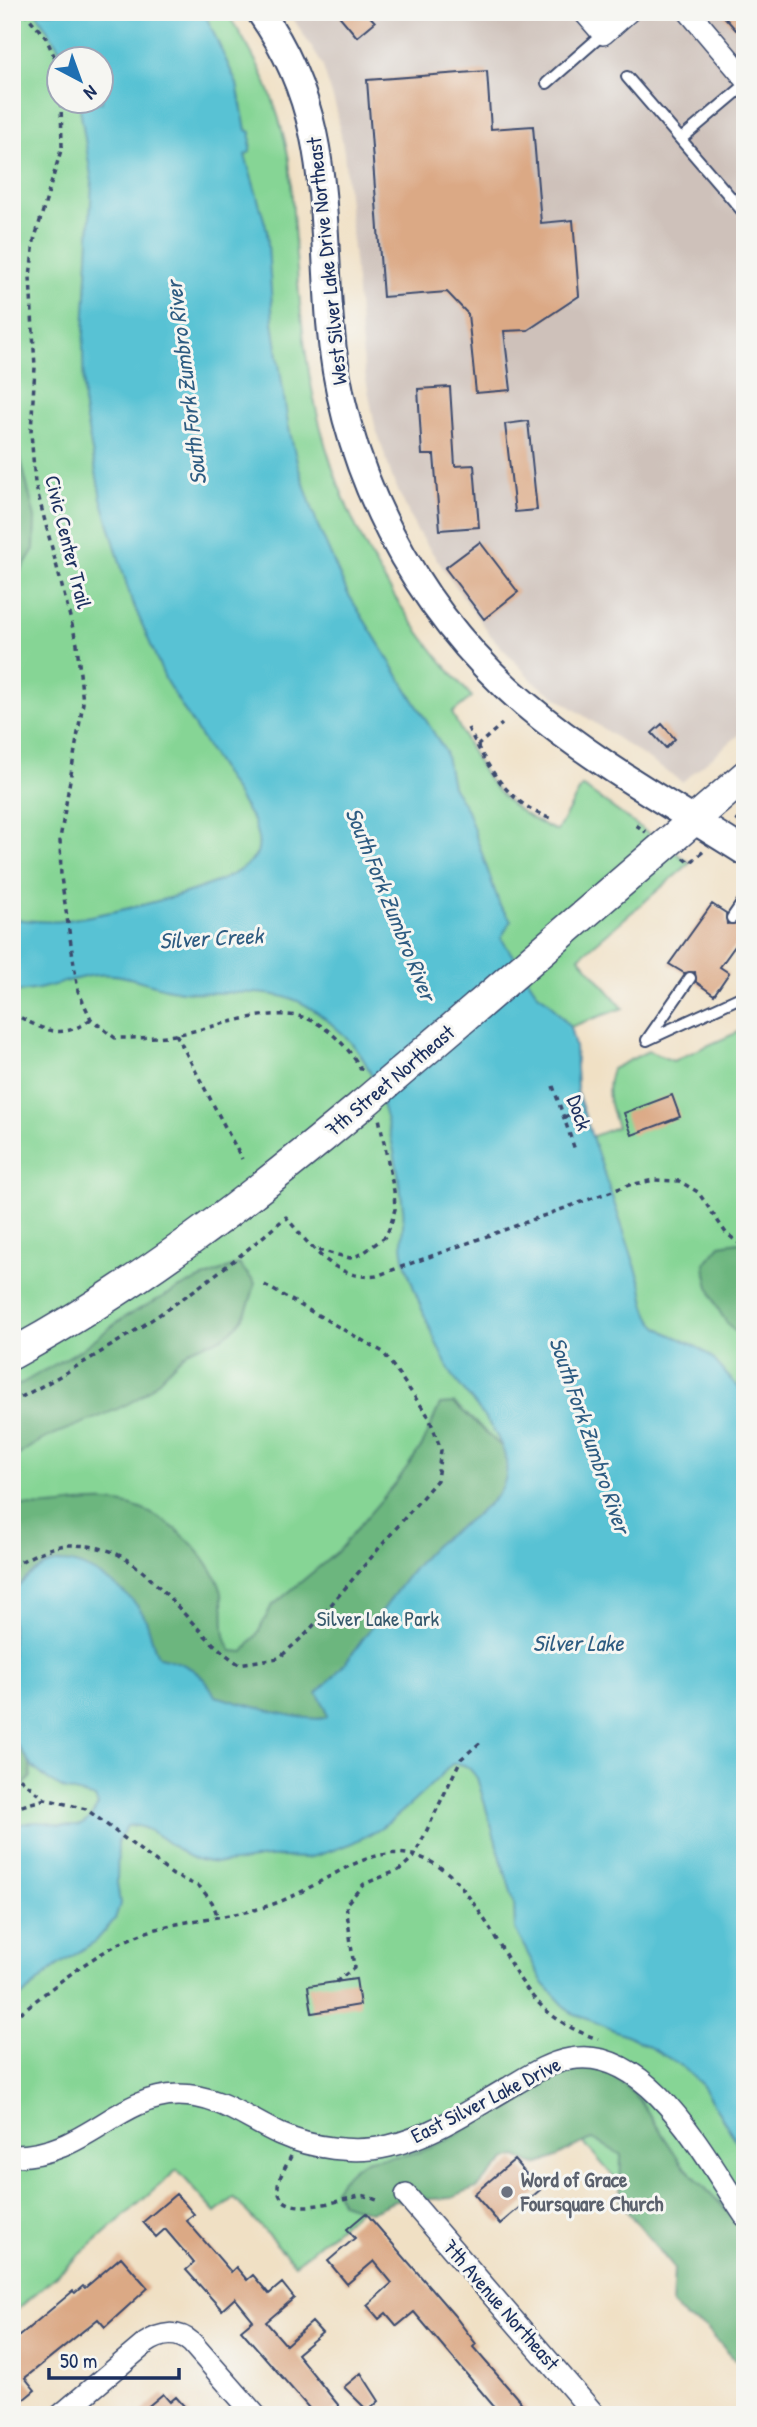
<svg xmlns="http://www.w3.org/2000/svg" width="757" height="2427" viewBox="0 0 757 2427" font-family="'Patrick Hand',sans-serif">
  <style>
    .industrial { fill: #cec1ba }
    .green { fill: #86d595; stroke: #50827a; stroke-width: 2; fill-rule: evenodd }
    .forest { fill: #6cb67e; stroke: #44726e; stroke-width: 2 }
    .water { fill: #58c2d4; stroke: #3a7899; stroke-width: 2 }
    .building { fill: #dba985 }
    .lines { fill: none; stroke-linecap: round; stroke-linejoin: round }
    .service-casing { stroke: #3b4a6d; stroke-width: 14 }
    .minor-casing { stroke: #3b4a6d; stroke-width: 24 }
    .tertiary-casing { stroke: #3b4a6d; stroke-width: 30 }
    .secondary-casing { stroke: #3b4a6d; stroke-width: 33 }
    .path { stroke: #3b4a6d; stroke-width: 3.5; stroke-dasharray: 5 5; stroke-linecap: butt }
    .service { stroke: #fff; stroke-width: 10 }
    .minor { stroke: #fff; stroke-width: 21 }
    .tertiary { stroke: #fff; stroke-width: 26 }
    .secondary { stroke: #fff; stroke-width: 30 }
    .secondary-bridge-casing { stroke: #3b4a6d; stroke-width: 33; stroke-linecap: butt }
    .secondary-bridge { stroke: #fff; stroke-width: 30 }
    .worship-dot { fill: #6b7280; stroke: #f6f6f2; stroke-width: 2.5 }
    .labels { text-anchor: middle; stroke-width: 6; stroke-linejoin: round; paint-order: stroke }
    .street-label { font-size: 21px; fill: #1b2f5e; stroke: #f6f6f2 }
    .park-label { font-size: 21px; fill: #36586c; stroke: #f6f6f2 }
    .worship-label { font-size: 21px; font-weight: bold; fill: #5b616d; stroke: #f6f6f2; text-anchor: start }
    .water-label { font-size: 23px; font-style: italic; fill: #2d5b81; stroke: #f6f6f2 }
  </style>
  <rect width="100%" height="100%" fill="#f6f6f2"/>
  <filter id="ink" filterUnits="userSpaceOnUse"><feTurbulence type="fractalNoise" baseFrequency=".0143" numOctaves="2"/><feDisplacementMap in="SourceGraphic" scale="14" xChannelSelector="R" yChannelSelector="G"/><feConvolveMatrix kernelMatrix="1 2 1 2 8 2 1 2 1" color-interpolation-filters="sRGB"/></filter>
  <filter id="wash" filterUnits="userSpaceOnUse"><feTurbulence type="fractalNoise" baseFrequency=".00686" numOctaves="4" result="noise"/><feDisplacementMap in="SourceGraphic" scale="28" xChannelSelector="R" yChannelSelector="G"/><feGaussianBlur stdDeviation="1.57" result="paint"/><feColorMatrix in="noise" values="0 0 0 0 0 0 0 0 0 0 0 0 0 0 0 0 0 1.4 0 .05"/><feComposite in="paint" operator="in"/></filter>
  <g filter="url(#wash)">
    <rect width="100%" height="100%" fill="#f0e0c4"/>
    <!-- industrial -->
    <path class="industrial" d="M289,12H745V730L682,782L534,682L490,635L417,531L393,480L375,426L364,369L344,152L336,108L322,64Z"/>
    <!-- green -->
    <path class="green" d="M12,12H226C260,61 277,101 289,159C295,224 296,290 306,354C326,493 379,593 472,697L452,713C482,771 493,804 557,831L582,786L690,863L579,957L623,1008L570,1027L575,1047L577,1092L591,1137L617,1127C610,1107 604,1090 612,1069L648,1051L673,1061L745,1029V2329L548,2101L418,2208L394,2181L295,2264L234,2198L216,2213L177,2170L12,2314ZM60,60H102V102H60Z"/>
    <!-- forest -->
    <path class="forest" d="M12,422L35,518L34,549L12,585Z
      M745,1241V1338C721,1326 706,1288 705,1263L720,1245Z
      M239,1264L255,1283C249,1310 241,1330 214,1341C205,1344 196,1345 189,1351C169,1365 159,1385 138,1398C99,1423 45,1429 12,1461V1389L80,1350L126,1316L188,1284Z
      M454,1403L515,1459L512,1483L347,1723L233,1712L12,1607V1503C45,1512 74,1500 108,1502C155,1504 200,1542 219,1584C229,1607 217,1631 232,1651L244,1652L259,1631L271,1607L337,1552L395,1484L422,1446L440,1404Z
      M12,1720L29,1751L31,1777L12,1799Z
      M588,2064L614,2076L639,2099L682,2164L745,2229V2361L735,2360L706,2328L685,2318L672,2305L674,2268L620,2203L621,2155L593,2139C578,2143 543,2168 532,2164C527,2163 521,2158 517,2156L507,2159L476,2188L452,2198L395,2201L370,2212L341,2203L335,2189C363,2148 378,2163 418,2152C481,2134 523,2072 588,2064Z"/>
    <!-- water -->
    <path class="water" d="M36,12H204L237,84L246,130L251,132L250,152L245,155L267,230L273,322L288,424L298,466L318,526L347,592L445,751L452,786L467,810L500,906L511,920L501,938L538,994L548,1001L570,1027L575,1047L577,1092L642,1286C649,1343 674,1327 710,1356C722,1367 731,1383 745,1392V2155L700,2083L679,2064L633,2038L570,2012L543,1983L515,1929L514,1902L477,1778C470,1768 465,1762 452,1764C416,1800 386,1833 336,1849C327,1852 315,1857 305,1858C293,1858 280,1856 268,1857C240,1860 223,1868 193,1858C171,1850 151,1822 127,1826L118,1841L117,1882L120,1904L115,1919L96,1941L54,1968L12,2005V1828C51,1808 78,1849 98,1805L95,1798L64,1789L48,1780L33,1767L12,1738V1594C44,1554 70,1554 110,1582C123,1591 137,1602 144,1616C151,1629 151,1644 159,1657C184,1662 204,1672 215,1696C238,1702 310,1725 327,1717L326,1708L317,1693C363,1651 388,1592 432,1548C451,1529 498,1507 505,1480C516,1443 469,1402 451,1373C438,1350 408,1279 403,1253C400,1238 405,1223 403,1208C398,1165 385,1094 362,1057C350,1037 312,1004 289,998C249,987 206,998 166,988C140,982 115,970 89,976C62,981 40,992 12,992V919C28,920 46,923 61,921C101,915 241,889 257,853C261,842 256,831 253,821L166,681L130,596L101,498L84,410L83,350L92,182L79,102H102V60L66,59Z"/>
    <g id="blocks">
      <!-- building -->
      <path class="building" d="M336,12H366L375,22L357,37Z
        M720,12H745V27L736,30Z
        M487,71L491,129L533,126L541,223L573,220L579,296L528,330L504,331L511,390L476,393L468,314L447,292L383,297L367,80Z
        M450,387L455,466L474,465L479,527L440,530L434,455H422L418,389Z
        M528,421L537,510L515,512L505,424Z
        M480,542L518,592L484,619L445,568Z
        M662,724L675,739L666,748L652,733Z
        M712,904L726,913L727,924L738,923L745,927V932L720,967L729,973L714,995L696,982L695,972L684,973L669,964Z
        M672,1095L680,1117L632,1135L624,1113Z
        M356,1979L360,2005L312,2013L308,1986Z
        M514,2160L540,2190L500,2224L474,2194Z
        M176,2194L194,2214L186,2220L231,2272L236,2267L247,2280L253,2275L269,2294L282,2283L294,2298L266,2322L286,2345L312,2322L322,2333L297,2354L339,2406L329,2415H315L241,2330L253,2320L235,2298L222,2310L186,2270L194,2263L165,2229L156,2237L143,2222Z
        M366,2213L454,2315L476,2344L473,2347L532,2415H501L414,2312L397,2326L386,2313L379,2319L367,2305L392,2283L374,2261L347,2284L328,2261L355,2238L347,2229Z
        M121,2257L148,2288L105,2327L98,2319L25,2378L35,2390L23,2400L12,2389V2342L73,2291L75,2293L83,2286L85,2288Z
        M361,2373L379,2401L368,2411L344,2387Z
        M163,2394L170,2402L176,2397L192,2415H138Z"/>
    </g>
  </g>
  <g filter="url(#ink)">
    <use href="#blocks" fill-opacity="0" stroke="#3b4a6d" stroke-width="2"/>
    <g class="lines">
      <!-- service casing -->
      <g class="service-casing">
        <path id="service" d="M627,77L745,214
          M547,83L603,34
          M681,139L745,85
          M732,918L745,899
          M647,1040L745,995
          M647,1040L690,978"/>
      </g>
      <!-- minor casing -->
      <g class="minor-casing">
        <path id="minor" d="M584,12L603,34L628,12
          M689,12L745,78
          M12,2156C85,2157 116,2096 178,2095C219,2095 245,2118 280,2134C311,2148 355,2154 389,2146C432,2136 470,2110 508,2088C527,2077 547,2063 570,2059C649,2044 707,2161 745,2216
          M406,2195L595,2415
          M61,2415L146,2343C161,2333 177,2330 192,2343L255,2415"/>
      </g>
      <!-- tertiary casing -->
      <g class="tertiary-casing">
        <path id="tertiary" d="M260,12C331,112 321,207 330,322C341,468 414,609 525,704C592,761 671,805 745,852"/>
      </g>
      <!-- secondary casing -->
      <g class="secondary-casing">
        <path id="secondary" d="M478,1006L745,776
          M12,1354C139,1285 251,1198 362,1105"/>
      </g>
      <!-- path -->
      <path class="path" d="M24,12L46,38L60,69
        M61,102L62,147L34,241L30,277L35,367L31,432L35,483L77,644L83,703L60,839L61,877L78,991L91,1019L115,1038C136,1038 159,1038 180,1034C217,1027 264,1008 302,1017C325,1022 355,1053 363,1074
        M468,728C488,768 508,804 552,819
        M477,746L502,724
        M736,821L745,814
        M636,825L646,832
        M684,858L690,863L705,850
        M12,1013C43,1029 60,1042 91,1019
        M176,1034L242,1159
        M553,1086L575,1150
        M564,1117L583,1110
        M318,1250L350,1258L362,1254L386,1236L391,1224L395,1209L394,1191L379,1118
        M12,1402C110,1351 203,1290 286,1217C310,1246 336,1281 376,1276L629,1185L654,1180L679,1181L698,1192L726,1233L745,1248
        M12,1566C30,1557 53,1544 73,1545C84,1545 105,1548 115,1553C158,1573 194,1635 239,1664L279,1658L307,1633L437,1480L441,1450L429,1417L383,1352L261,1283
        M12,1772L45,1799L86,1809L173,1875L200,1887L212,1902L218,1917
        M12,1809L45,1799
        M336,1982L354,1968L346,1904L364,1884L399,1870L414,1857L461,1759L482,1741
        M12,2019C58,1984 103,1943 160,1928C200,1917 241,1917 279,1902C336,1880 387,1823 449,1874C460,1883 468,1896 476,1907C517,1965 523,2014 598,2039
        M291,2156C287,2165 279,2176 278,2186C277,2223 344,2198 361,2196C366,2195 371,2198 377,2200
        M560,2410L563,2415"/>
      <!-- service -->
      <use href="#service" class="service"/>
      <!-- minor -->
      <use href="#minor" class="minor"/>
      <!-- tertiary -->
      <use href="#tertiary" class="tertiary"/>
      <!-- secondary -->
      <use href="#secondary" class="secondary"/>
      <!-- secondary-bridge casing -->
      <g class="secondary-bridge-casing">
        <path id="secondary-bridge" d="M362,1105L478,1006"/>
      </g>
      <!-- secondary-bridge -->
      <use href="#secondary-bridge" class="secondary-bridge"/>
    </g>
  </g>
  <!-- markers -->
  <circle class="worship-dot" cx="507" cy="2192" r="7"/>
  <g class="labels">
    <!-- street labels -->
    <g class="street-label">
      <text transform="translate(327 261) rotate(-96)" y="7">West Silver Lake Drive Northeast</text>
      <text transform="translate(68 542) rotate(76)" y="7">Civic Center Trail</text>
      <text transform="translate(390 1081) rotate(-40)" y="7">7th Street Northeast</text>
      <text transform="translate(579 1113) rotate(71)" y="7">Dock</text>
      <text transform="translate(486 2100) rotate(-27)" y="7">East Silver Lake Drive</text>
      <text transform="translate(501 2305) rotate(49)" y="7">7th Avenue Northeast</text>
    </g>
    <!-- park labels -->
    <g class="park-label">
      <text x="378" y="1626">Silver Lake Park</text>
    </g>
    <!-- worship labels -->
    <g class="worship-label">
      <text x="521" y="2187">Word of Grace<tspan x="521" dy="24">Foursquare Church</tspan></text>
    </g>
    <!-- water labels -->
    <g class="water-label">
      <text transform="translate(186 383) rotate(-97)" y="8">South Fork Zumbro River</text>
      <text transform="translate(391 904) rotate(68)" y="8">South Fork Zumbro River</text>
      <text transform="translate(211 938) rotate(-3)" y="8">Silver Creek</text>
      <text transform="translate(590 1435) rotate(71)" y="8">South Fork Zumbro River</text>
      <text x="578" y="1651">Silver Lake</text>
    </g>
  </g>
  <!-- margin -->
  <rect width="757" height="2427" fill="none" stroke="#f6f6f2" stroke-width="42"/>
  <!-- north arrow -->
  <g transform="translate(80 80) rotate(139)"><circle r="33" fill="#f6f6f2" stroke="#9ea6b7" stroke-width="2"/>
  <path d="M0-5L12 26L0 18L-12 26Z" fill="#1f6fb2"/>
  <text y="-10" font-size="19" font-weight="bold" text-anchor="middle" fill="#1b2f5e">N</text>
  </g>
  <!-- scale -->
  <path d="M49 2368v10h130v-10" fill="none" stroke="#1b2f5e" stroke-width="3.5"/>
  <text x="60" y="2368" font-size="21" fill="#1b2f5e" stroke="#f6f6f2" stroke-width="5" paint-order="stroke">50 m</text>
</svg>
